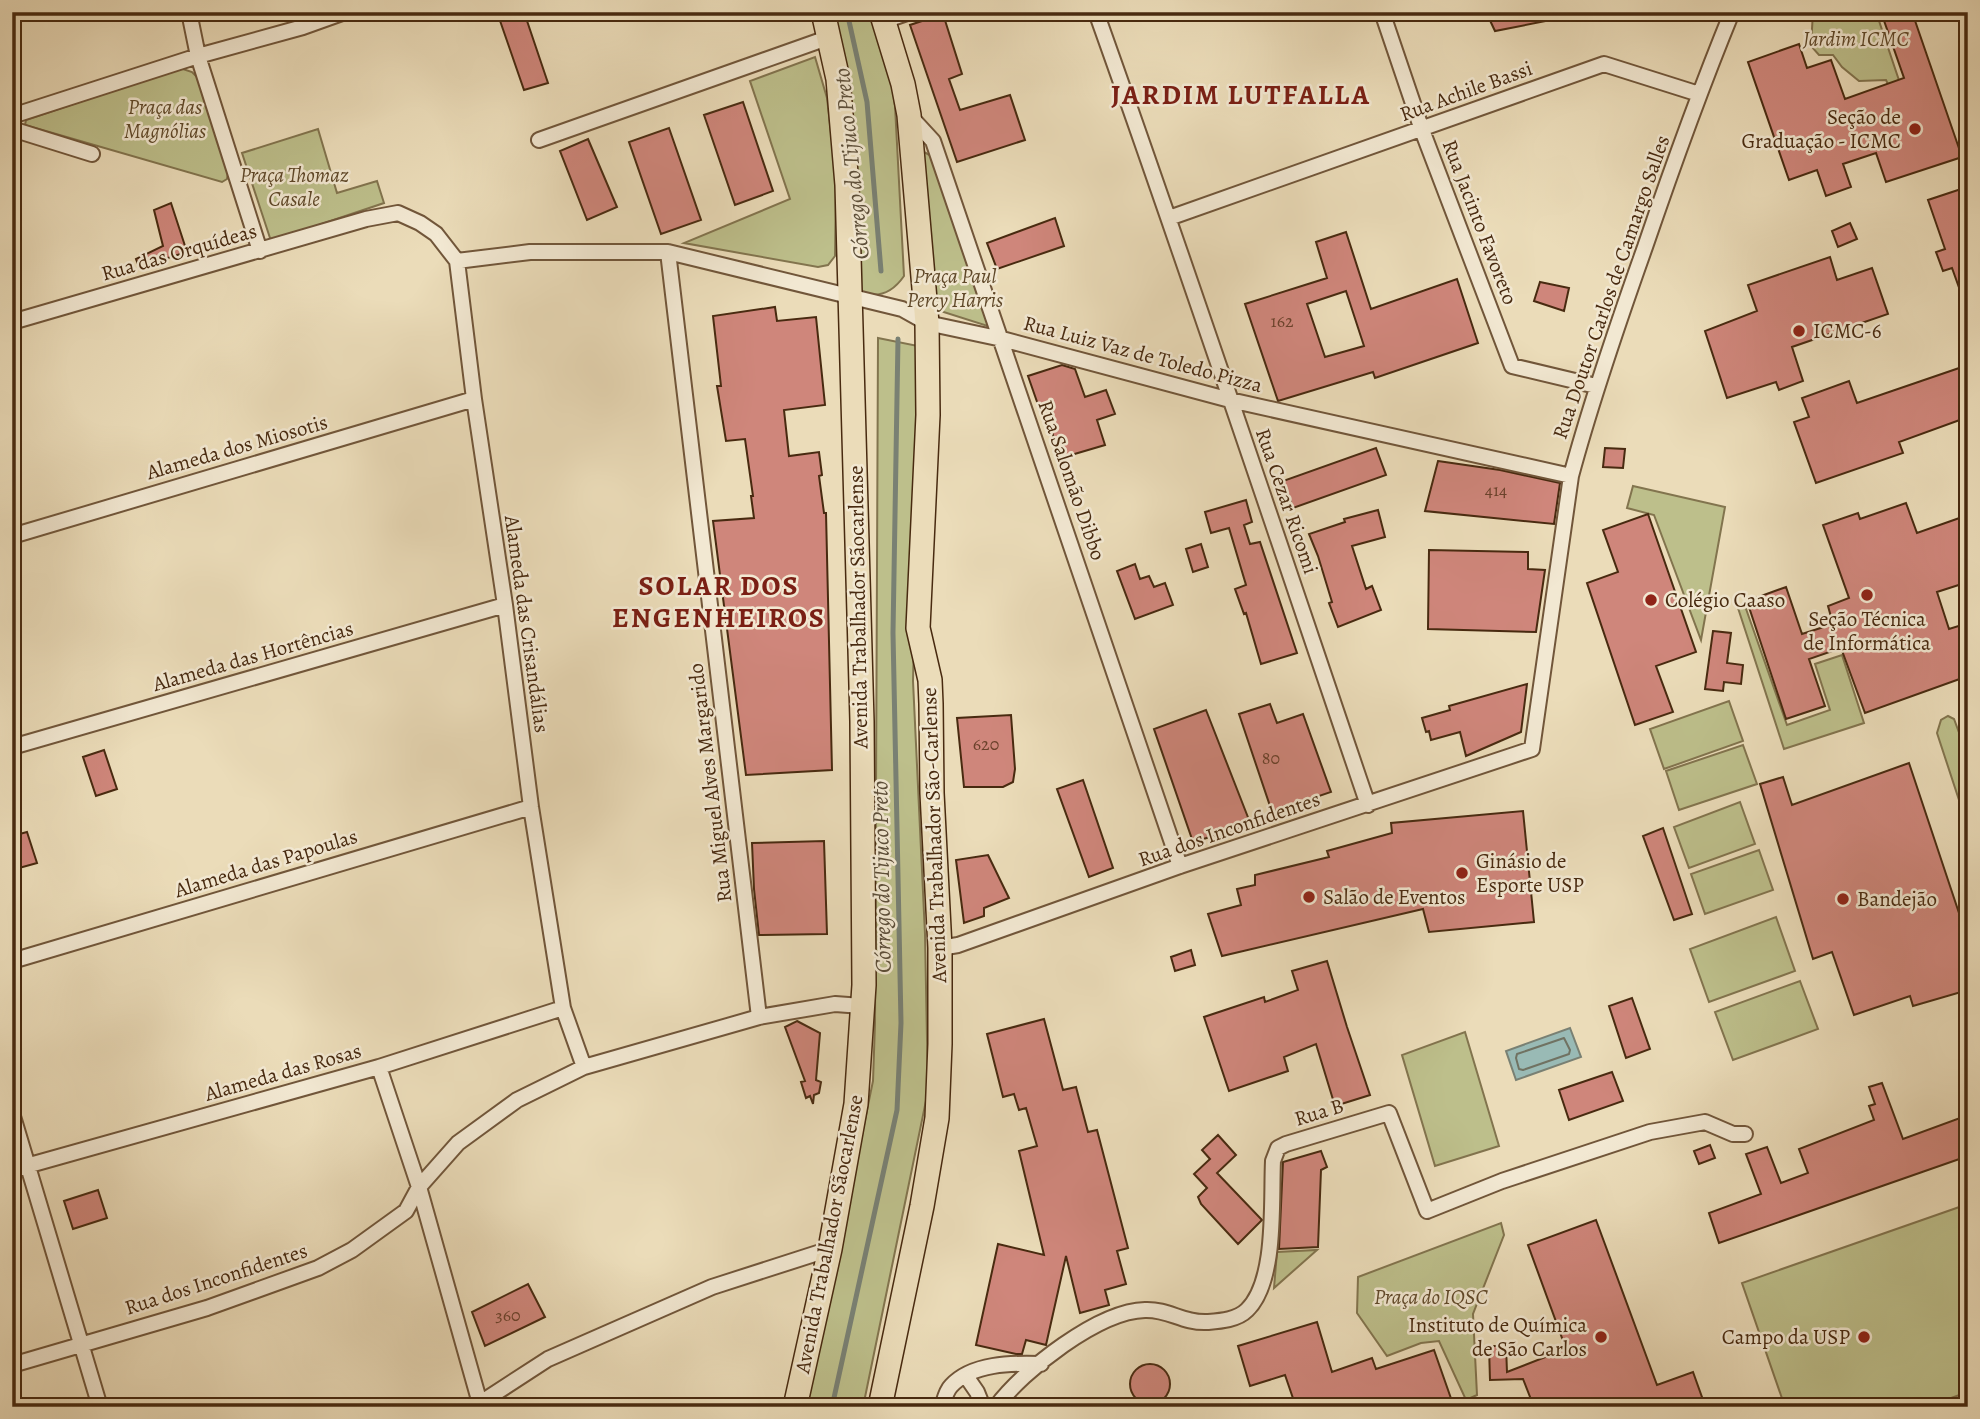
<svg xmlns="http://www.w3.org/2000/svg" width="1980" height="1419" viewBox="0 0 1980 1419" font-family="Alegreya,serif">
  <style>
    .green { fill: #bdbf8b; stroke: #82744e; stroke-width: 2 }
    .water { fill: #99bab5; stroke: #798073; stroke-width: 2 }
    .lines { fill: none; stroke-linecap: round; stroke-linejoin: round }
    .shore { stroke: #707262; stroke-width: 2 }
    .stream { stroke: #798073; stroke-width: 5 }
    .building { fill: #cf867b; stroke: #482a10; stroke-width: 2; fill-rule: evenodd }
    .street-casing { stroke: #71563a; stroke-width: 18 }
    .primary-casing { stroke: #482a10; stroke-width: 26 }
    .street { stroke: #f2e8d2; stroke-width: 14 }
    .primary { stroke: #ebdcb9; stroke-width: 23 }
    .poi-dot { fill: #8f2418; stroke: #f2e8d2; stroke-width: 2.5 }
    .labels { text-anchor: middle; stroke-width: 5; stroke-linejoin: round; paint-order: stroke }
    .number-label { font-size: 18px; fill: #6a412b }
    .park-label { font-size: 21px; font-style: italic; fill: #5f4829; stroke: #f2e8d2 }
    .street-label { font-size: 21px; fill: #482a10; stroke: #f2e8d2 }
    .poi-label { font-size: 21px; fill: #482a10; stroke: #f2e8d2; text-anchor: start }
    .water-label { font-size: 23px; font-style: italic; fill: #5c4e39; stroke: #f2e8d2 }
    .district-label { font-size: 28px; font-weight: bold; letter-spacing: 2px; fill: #7a1f14; stroke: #f2e8d2 }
  </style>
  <rect width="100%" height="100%" fill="#ebdcb9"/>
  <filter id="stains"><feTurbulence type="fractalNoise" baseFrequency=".00286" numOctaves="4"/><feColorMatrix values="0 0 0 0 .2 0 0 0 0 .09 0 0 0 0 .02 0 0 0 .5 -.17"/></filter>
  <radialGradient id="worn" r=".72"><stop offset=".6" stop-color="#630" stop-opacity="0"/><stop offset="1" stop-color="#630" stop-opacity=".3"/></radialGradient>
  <!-- green -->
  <path class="green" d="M832,12H870L893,88L895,106L904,276C893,292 879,299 860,292Z
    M1813,12H1876L1910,113L1900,110L1886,80L1859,81L1842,67L1833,55H1819L1811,46Z
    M815,57L827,98L836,178L835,256L828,265L818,267L684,243L790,199L750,81Z
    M180,68L192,72L198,78L228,173L227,179L222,182L25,125L26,120Z
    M318,129L337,193L377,181L384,203L271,241L242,153Z
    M924,152L935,158L997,329L931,308L918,155Z
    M878,338L918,346L919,441L913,681L925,934L928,1091L863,1407H801L844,1222L873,1081L875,1023Z
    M1633,486L1725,507L1701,640L1654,515L1627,508Z
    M1745,606L1787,725L1830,710L1815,664L1842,655L1864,723L1784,749L1738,608Z
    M1729,701L1743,741L1664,769L1650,729Z
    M1948,716L1954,719L1968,757V797L1959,800L1937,733L1941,720Z
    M1743,745L1757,784L1679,810L1666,771Z
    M1740,802L1755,844L1689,868L1674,827Z
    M1759,850L1773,890L1705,914L1691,874Z
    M1776,917L1795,971L1709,1002L1690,949Z
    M1800,981L1818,1029L1733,1060L1715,1012Z
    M1465,1032L1499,1146L1435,1166L1402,1055Z
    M1968,1204V1392L1926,1407H1785L1742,1283Z
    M1501,1223L1504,1235L1473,1314L1477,1395L1466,1400L1439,1341L1421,1343L1387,1356L1357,1313L1358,1277Z
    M1317,1250L1274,1288L1277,1252Z"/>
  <!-- water -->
  <path class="water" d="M1570,1028L1581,1057L1516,1080L1506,1051Z"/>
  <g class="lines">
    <!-- shore -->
    <path class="shore" d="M1564,1038L1570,1050L1569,1054L1523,1070L1519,1069L1516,1058L1517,1054Z"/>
    <!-- stream -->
    <path class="stream" d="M847,12L867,102L881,271
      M832,1407L897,1110L901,1023L893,633L898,339"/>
  </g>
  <!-- building -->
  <path class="building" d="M497,12H524L548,83L524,90Z
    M1486,12H1555L1556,19L1495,31Z
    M1881,12H1912L1962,157L1886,182L1876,153L1843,164L1851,187L1826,196L1817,170L1789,180L1748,62L1799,44L1807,68L1831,60L1845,99L1904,78Z
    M943,14L962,74L949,79L960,110L1010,95L1025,140L957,162L910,25Z
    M743,102L773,191L735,205L704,115Z
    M669,128L701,220L661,234L629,142Z
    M588,139L617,207L587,220L560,151Z
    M1964,188L1968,199V306L1966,307L1952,268L1943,271L1936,252L1945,249L1928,200Z
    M171,203L187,252L139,267L136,259L163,246L154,210Z
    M1055,218L1064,246L997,269L987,243Z
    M1850,223L1857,239L1838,247L1832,231Z
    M1346,232L1371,309L1457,279L1478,343L1375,378L1373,372L1278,401L1245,304L1327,278L1316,242ZM1346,291L1364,346L1325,357L1307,304Z
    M1830,257L1837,280L1872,268L1888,314L1792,347L1803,381L1779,390L1776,382L1727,398L1705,331L1757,311L1748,285Z
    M1540,282L1569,288L1564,311L1534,301Z
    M775,307L777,321L816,317L825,405L784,410L789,456L819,452L822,475L819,476L824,513H826L832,770L746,775L713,521L754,518L751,496H753L745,439L726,441L717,386H721L713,316Z
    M1062,365L1075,369L1085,397L1106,390L1115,414L1097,420L1105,445L1061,458L1046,415L1042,416L1028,376Z
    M1968,365V417L1899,442L1903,453L1816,483L1794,422L1809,417L1802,398L1849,381L1857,403Z
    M1376,448L1386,475L1293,508L1283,481Z
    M1605,448L1625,449L1623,468L1603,467Z
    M1438,461L1500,470L1560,483L1554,524L1425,511Z
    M1246,500L1252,522L1244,525L1250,544L1260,542L1297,653L1261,664L1246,613L1244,614L1235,589L1246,585L1229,528L1211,533L1205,512Z
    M1906,503L1917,533L1968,515V582L1937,592L1949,629L1968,623V676L1865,713L1841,648L1809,659L1825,706L1786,719L1747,601L1786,587L1802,634L1833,624L1828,606L1849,598L1823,525L1858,513L1860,519Z
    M1378,510L1385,537L1352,546L1366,589L1372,586L1381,610L1338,627L1329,603L1332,602L1318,556L1309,534L1345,522L1344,519Z
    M1648,514L1696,652L1656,666L1673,712L1635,725L1587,583L1618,572L1603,530Z
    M1201,544L1208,567L1193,572L1186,549Z
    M1429,550L1528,552V569L1545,570L1536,632L1428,629Z
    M1135,564L1140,579L1149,576L1154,587L1165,583L1173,605L1135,619L1117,571Z
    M1713,631L1731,633L1727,663L1743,665L1741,684L1724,682L1723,691L1705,689Z
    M1527,684L1521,732L1466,756L1460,732L1431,740L1429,731L1426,732L1422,718L1450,710L1449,706Z
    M1270,704L1277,723L1303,714L1331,792L1272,812L1239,714Z
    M1206,710L1251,825L1193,842L1154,729Z
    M1011,715L1015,769L1013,782L1003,787H964L957,718Z
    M104,750L117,789L96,796L83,757Z
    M1909,763L1959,913L1968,910V990L1913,1006L1910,996L1854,1015L1832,952L1813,959L1760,784L1783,777L1792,805Z
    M1083,780L1113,868L1089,877L1057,789Z
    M1523,811L1534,922L1429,932L1423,909L1222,956L1208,914L1241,905L1237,889L1255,885V875L1329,857L1327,851L1392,833L1391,823Z
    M1663,828L1692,914L1674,920L1643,836Z
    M27,832L37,863L12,870V836Z
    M824,841L827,934L759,935L754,889L752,843Z
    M988,855L1009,898L984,908V916L964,923L956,860Z
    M1191,950L1195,965L1175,971L1171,957Z
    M1327,961L1347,1027L1370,1095L1335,1106L1316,1044L1284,1057L1288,1071L1229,1091L1204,1017L1264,997L1265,1002L1298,990L1292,971Z
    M1632,998L1650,1049L1626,1058L1609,1006Z
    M1044,1019L1063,1090L1076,1087L1088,1132L1097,1130L1128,1248L1117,1251L1126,1284L1105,1290L1109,1305L1080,1313L1066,1256L1046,1345L1026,1340L1022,1354H1016L976,1345L998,1244L1044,1255L1019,1151L1037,1146L1026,1108L1019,1110L1014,1094L1003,1097L987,1034Z
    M797,1021L820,1033L816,1080L821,1082L819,1093L814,1095L813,1104L810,1096L806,1098L801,1082L805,1081L785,1027Z
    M1612,1072L1623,1101L1569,1120L1559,1090Z
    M1882,1083L1903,1139L1960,1118L1968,1138V1156L1719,1243L1709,1213L1761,1194L1746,1154L1767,1147L1781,1183L1808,1173L1799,1149L1874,1120L1869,1106L1875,1104L1869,1087Z
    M1218,1135L1236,1155L1217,1173L1262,1220L1238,1244L1201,1204L1198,1197L1207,1188L1194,1174L1210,1159L1202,1150Z
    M1710,1145L1715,1158L1699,1164L1694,1151Z
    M1321,1151L1327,1167L1321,1170L1318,1247L1279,1249L1283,1162Z
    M98,1190L107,1218L73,1229L64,1201Z
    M1596,1220L1657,1385L1693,1372L1703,1400L1683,1407H1534L1523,1379L1490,1380L1489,1346H1506L1507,1372L1566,1349L1528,1245Z
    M528,1284L545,1317L485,1346L472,1312Z
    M1317,1322L1332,1372L1372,1358L1376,1369L1434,1350L1454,1407H1296L1285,1375L1250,1386L1238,1346Z
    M1130 1384a20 20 0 1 1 40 0a20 20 0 1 1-40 0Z"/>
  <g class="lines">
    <!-- street casing -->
    <g class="street-casing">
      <path id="street" d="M189,12L198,56L260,251
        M1096,12C1190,275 1278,540 1368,805
        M1382,12L1422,130L1512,366L1596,386
        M884,21L910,12
        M12,116L198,56L303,27L345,12
        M910,116L933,141L1180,866
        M12,129L92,154
        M539,140L830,37
        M1169,218L1604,64L1699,94
        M668,252L759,1017
        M457,261L530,252H668L902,309L927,323L1002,339L1230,400L1571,476
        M12,322L366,219L398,213L420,223L436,234L457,261L474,399L505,605L531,807L563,1008L584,1067
        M12,536L474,399
        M12,747L505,605
        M940,948L958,945L1180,866L1532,749L1571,476C1592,398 1618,323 1645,247C1672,168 1700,90 1732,12
        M12,961L531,807
        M379,1067L419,1187L481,1407
        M12,1113L100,1407
        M12,1170L379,1067L563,1008
        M12,1365L207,1308L318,1268L352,1250L406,1211L419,1187L458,1143L517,1100L584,1067L759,1017L835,1004L862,1006
        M966,1376L977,1392L983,1407
        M474,1407L548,1359L712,1287L830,1249
        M942,1407C944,1401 946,1391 951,1386C972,1363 1012,1363 1041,1364
        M996,1407C1023,1370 1099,1311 1145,1310C1169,1309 1182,1323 1207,1322C1220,1321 1237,1320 1247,1310C1277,1281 1271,1201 1273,1161L1278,1148L1286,1144L1389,1113L1427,1211L1502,1181L1650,1132L1705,1122L1733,1134H1745"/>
    </g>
    <!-- primary casing -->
    <g class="primary-casing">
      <path id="primary" d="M795,1407L830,1249L856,1104L864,985L862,721L847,185L838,79L823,12
        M880,1407L922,1206L937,1118L940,1044V948L932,793L931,704L930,680L918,628L928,415L927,323L909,115L903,84L881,12"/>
    </g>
    <!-- street -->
    <use href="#street" class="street"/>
    <!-- primary -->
    <use href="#primary" class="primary"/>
  </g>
  <!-- markers -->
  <g class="poi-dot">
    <circle cx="1915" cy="129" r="7"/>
    <circle cx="1799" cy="331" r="7"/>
    <circle cx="1867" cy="595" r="7"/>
    <circle cx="1651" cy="600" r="7"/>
    <circle cx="1462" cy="873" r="7"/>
    <circle cx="1309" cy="897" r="7"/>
    <circle cx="1843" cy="899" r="7"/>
    <circle cx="1601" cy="1337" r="7"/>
    <circle cx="1864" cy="1337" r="7"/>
  </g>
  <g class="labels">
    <!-- number labels -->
    <g class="number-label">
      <text x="1282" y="327">162</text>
      <text x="1496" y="496">414</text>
      <text x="986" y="750">620</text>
      <text x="1271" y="764">80</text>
      <text x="508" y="1321">360</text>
    </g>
    <!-- park labels -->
    <g class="park-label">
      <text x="1856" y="46">Jardim ICMC</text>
      <text x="165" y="114">Praça das<tspan x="165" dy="24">Magnólias</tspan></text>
      <text x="294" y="182">Praça Thomaz<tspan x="294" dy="24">Casale</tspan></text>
      <text x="955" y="283">Praça Paul<tspan x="955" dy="24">Percy Harris</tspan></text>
      <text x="1431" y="1304">Praça do IQSC</text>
    </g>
    <!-- street labels -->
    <g class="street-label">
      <text transform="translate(1466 91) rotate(-20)" y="7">Rua Achile Bassi</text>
      <text transform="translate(1480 222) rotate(69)" y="7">Rua Jacinto Favoreto</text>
      <text transform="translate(179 252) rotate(-16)" y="7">Rua das Orquídeas</text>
      <text transform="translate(1611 287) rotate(-71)" y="7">Rua Doutor Carlos de Camargo Salles</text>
      <text transform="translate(1143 354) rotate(15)" y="7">Rua Luiz Vaz de Toledo Pizza</text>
      <text transform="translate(237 447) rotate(-16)" y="7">Alameda dos Miosotis</text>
      <text transform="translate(1072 480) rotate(71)" y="7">Rua Salomão Dibbo</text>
      <text transform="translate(1287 501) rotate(71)" y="7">Rua Cezar Ricomi</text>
      <text transform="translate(858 607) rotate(-91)" y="7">Avenida Trabalhador Sãocarlense</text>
      <text transform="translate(527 624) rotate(82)" y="7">Alameda das Crisandálias</text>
      <text transform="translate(253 656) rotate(-16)" y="7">Alameda das Hortências</text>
      <text transform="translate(710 783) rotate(-97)" y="7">Rua Miguel Alves Margarido</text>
      <text transform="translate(1229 829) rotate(-19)" y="7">Rua dos Inconfidentes</text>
      <text transform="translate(934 835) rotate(-92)" y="7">Avenida Trabalhador São-Carlense</text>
      <text transform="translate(266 863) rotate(-17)" y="7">Alameda das Papoulas</text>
      <text transform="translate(283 1072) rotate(-16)" y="7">Alameda das Rosas</text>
      <text transform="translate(1319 1112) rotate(-17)" y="7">Rua B</text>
      <text transform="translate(829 1234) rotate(-79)" y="7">Avenida Trabalhador Sãocarlense</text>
      <text transform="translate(216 1279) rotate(-18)" y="7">Rua dos Inconfidentes</text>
    </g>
    <!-- poi labels -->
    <g class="poi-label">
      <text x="1901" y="124" text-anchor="end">Seção de<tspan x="1901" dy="24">Graduação - ICMC</tspan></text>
      <text x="1813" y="338">ICMC-6</text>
      <text x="1665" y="607">Colégio Caaso</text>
      <text x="1867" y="626" text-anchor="middle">Seção Técnica<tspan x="1867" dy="24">de Informática</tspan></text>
      <text x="1476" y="868">Ginásio de<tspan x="1476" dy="24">Esporte USP</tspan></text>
      <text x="1323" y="904">Salão de Eventos</text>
      <text x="1857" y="906">Bandejão</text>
      <text x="1587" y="1332" text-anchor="end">Instituto de Química<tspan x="1587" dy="24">de São Carlos</tspan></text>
      <text x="1850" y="1344" text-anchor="end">Campo da USP</text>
    </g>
    <!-- water labels -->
    <g class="water-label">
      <text transform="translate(851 164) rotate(-96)" y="8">Córrego do Tijuco Preto</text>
      <text transform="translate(881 877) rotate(-91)" y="8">Córrego do Tijuco Preto</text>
    </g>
    <!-- district labels -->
    <g class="district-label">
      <text x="1241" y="104">JARDIM LUTFALLA</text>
      <text x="719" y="595">SOLAR DOS<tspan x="719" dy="32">ENGENHEIROS</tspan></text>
    </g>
  </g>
  <!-- margin -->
  <rect width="1980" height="1419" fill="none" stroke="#ebdcb9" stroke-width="42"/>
  <rect x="14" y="14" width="1952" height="1391" fill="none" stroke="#482a10" stroke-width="3.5"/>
  <rect x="21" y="21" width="1938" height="1377" fill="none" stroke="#482a10" stroke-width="2"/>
  <rect width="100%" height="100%" filter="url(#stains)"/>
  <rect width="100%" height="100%" fill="url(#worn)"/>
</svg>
